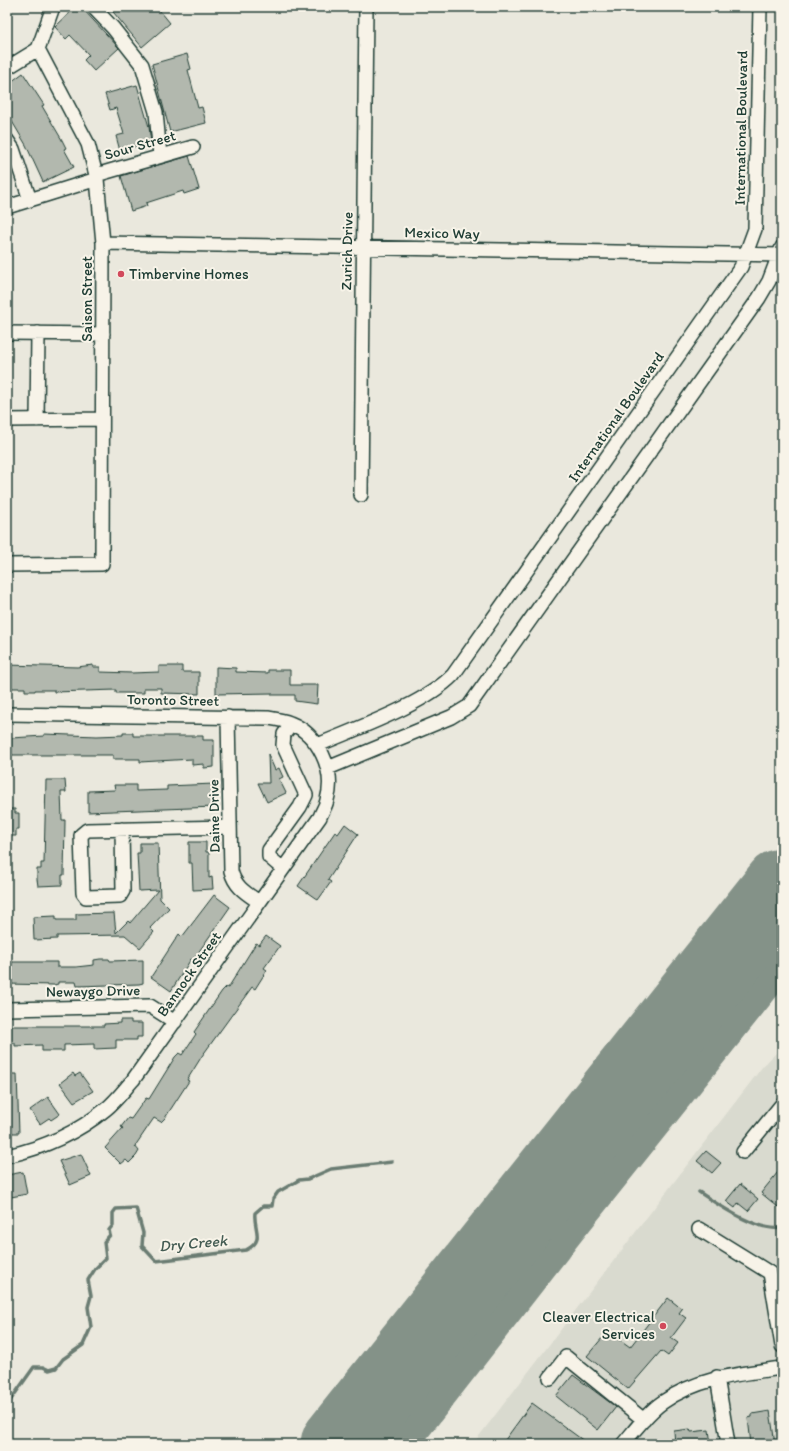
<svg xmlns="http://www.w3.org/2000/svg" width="789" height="1451" font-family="Itim,sans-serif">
	<rect width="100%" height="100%" fill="#eae8dd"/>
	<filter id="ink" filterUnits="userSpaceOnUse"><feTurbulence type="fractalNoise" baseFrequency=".025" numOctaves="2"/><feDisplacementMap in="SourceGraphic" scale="8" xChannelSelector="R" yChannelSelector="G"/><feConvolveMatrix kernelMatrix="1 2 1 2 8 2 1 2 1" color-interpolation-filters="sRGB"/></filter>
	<g filter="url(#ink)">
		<path fill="#d9dacf" d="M782,1047V1444H473L763,1066Z"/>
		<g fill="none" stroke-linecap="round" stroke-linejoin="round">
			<path stroke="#6a7c72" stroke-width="3.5" d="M699,1192C719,1205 757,1232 782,1228
				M7,1405L34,1367H43L49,1370L56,1368L63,1359L83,1345L91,1327L88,1307L91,1296L88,1280L95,1269L106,1258L104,1242L110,1235L109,1230L113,1225V1213L116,1209L136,1208L143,1233L142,1246L156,1261L246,1250C266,1240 253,1229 255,1213L263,1206H272L273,1199L278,1192L299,1180L308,1179L331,1169L392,1162"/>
			<path stroke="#849288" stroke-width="31" d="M403,1444L570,1230L782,965"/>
			<path stroke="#849288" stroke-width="77" d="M339,1444L782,887"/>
		</g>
		<path fill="#b2b8ae" stroke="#1f3d34" d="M76,7H81L119,48L94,71L84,60L89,55L70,35L66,39L55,27Z
			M109,7H157L170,23L142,47Z
			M187,54L191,69L188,70L198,108L202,107L206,123L170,132L152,64Z
			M23,73L44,105L42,106L62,140L66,148L64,149L74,167L43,182L26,145L7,113V85Z
			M137,85L149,127L151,142L120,151L116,136L124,134L116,108L110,110L105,94Z
			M189,156L199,189L184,194L183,191L146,203L147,206L131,211L121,176Z
			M7,665L77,667L93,665V667H100V672L132,673L159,672V666H182V672H199V694L161,693V688H144V693H116V690L54,692V690H35V691H25V688H7Z
			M216,667L236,668V672L268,673V670H290V685H318L317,704L295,701V695H272V693L216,694Z
			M123,733H133V736H203V740H214V767L204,768V764L192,765V759L140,762V759H113V755H11V738L44,736V734L97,736L123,735Z
			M268,754L275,770L279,768L283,777L279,779L286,793L267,802L258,783H269Z
			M46,780H65L66,792H61L62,820H65L64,875H62V885L38,886L37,879V869H41V863H44Z
			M214,784L215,807L88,812V791L115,790L114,785H136V791L167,790V786Z
			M7,809H15V813H19V829H16V836H7Z
			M345,824L358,834L328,880L331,882L318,900L298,886L335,832L338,834Z
			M189,842H206V852H209V878L212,877L213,889L193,890L192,863H189Z
			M140,843H158L160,899L169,908L150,928L154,932L140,948L125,935L57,936V939L34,940L33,917L56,916V920H76V914L114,913L116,933L128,921L130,923L158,890L139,891L137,853H140Z
			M214,895L230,907L193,960L191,959L171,991L151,977L179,934L182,937Z
			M266,936L280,946L264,968L267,970L255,989L252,987L202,1056L187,1080L189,1081L165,1118L161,1122L154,1118L135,1146L139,1151L136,1156L129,1163L126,1160L121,1164L105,1148L123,1128L121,1127L128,1118L131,1119L146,1098L149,1099L175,1057L179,1053L182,1055L196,1034L194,1032L222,991L226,987L228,988L256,943L259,945Z
			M100,959H109L110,961L143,960V983L139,984L77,986L76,982H58V984L54,985L7,984V962H57V967H76L94,965V960Z
			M120,1020H131V1023H142V1037H137V1040H116V1048L94,1049V1044L64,1045V1051H42V1045L15,1046V1043H7V1026H104V1024L120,1023Z
			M73,1073L75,1076L80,1073L93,1091L74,1102L60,1083Z
			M7,1074H17L19,1133H7Z
			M48,1097L60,1114L51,1120L49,1118L40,1124L30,1110Z
			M706,1151L721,1163L712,1173L697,1161Z
			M81,1154L91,1176L70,1185L59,1161Z
			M782,1167V1202L778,1207L761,1193Z
			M23,1172L27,1194L11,1197L8,1186H7V1175Z
			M740,1184L758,1199L748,1211L738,1203L735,1208L726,1201Z
			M668,1298L682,1309L679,1313L686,1318L671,1338L678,1343L668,1356L661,1351L628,1389L587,1356L608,1331L630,1347Z
			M573,1375L616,1407L598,1430L556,1396Z
			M532,1403L588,1444H502Z
			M770,1411L775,1444H751L748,1418L752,1417V1414Z
			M690,1429L691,1432L709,1430L711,1444H675L674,1431Z"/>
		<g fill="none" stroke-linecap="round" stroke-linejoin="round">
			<defs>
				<path id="minor" d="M93,7L113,28L142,65L156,112L160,156
					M38,49L53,7
					M7,68L38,49
					M7,140L13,149L30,200
					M96,175L193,147
					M7,207L97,179
					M103,243L779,255
					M7,333L103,334
					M7,420L102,419
					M37,420L38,333
					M361,495L366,7
					M7,565L102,564L103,243L97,179L88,144L38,49
					M7,714L268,718C275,719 283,720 290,723C318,734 336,770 327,800C326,806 322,811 320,817L133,1080C124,1090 116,1101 106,1109C77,1133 43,1148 7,1156
					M228,717L231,871C235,887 246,893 259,902
					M318,745C357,728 424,705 453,675L741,267L755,229L760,7
					M328,768L451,717L469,706L759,298L769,281L782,247
					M122,829L123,891L120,896L86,897L83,893L81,835L87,830L230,827
					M283,869L269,857V850L300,807L306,795L283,745L284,734L292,724
					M7,1009L150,1006L175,1022
					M743,1152L782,1104
					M699,1229L770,1273L782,1346
					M717,1377L728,1444
					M550,1378L566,1357L644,1420
					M623,1444C635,1430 648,1412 663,1402C699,1377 740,1374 782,1368"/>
			</defs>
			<use href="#minor" stroke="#1f3d34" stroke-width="16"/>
			<use href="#minor" stroke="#f7f3e8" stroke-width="13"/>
		</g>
	</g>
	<g fill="#d1495b" stroke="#f7f3e8" stroke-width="1.5">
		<circle cx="121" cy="274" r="4"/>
		<circle cx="663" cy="1326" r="4"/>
	</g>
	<g text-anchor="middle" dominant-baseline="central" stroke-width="4" stroke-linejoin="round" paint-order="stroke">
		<g font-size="15" fill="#1f3d34" stroke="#f7f3e8">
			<text transform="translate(741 128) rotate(-89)">International Boulevard</text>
			<text transform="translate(140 145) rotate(-16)">Sour Street</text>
			<text transform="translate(442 233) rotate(1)">Mexico Way</text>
			<text transform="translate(347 251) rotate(-89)">Zurich Drive</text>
			<text transform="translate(87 299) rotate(-90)">Saison Street</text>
			<text transform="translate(616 417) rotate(-55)">International Boulevard</text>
			<text transform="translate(173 700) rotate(1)">Toronto Street</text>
			<text transform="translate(214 816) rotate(-91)">Daine Drive</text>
			<text transform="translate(189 974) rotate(-55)">Bannock Street</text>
			<text transform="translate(93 991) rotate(-1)">Newaygo Drive</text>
		</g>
		<g font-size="15" fill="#1f3d34" stroke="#f7f3e8" text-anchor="start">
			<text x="129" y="274">Timbervine Homes</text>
			<text x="655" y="1317" text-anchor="end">Cleaver Electrical<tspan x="655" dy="17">Services</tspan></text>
		</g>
		<g font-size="16" font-style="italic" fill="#445c53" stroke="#f7f3e8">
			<text transform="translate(193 1243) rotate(-5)">Dry Creek</text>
		</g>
	</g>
	<rect width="789" height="1451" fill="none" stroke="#f7f3e8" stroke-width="24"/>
	<rect x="12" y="12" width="765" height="1427" fill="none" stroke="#1f3d34" stroke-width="1.5" filter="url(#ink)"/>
</svg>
